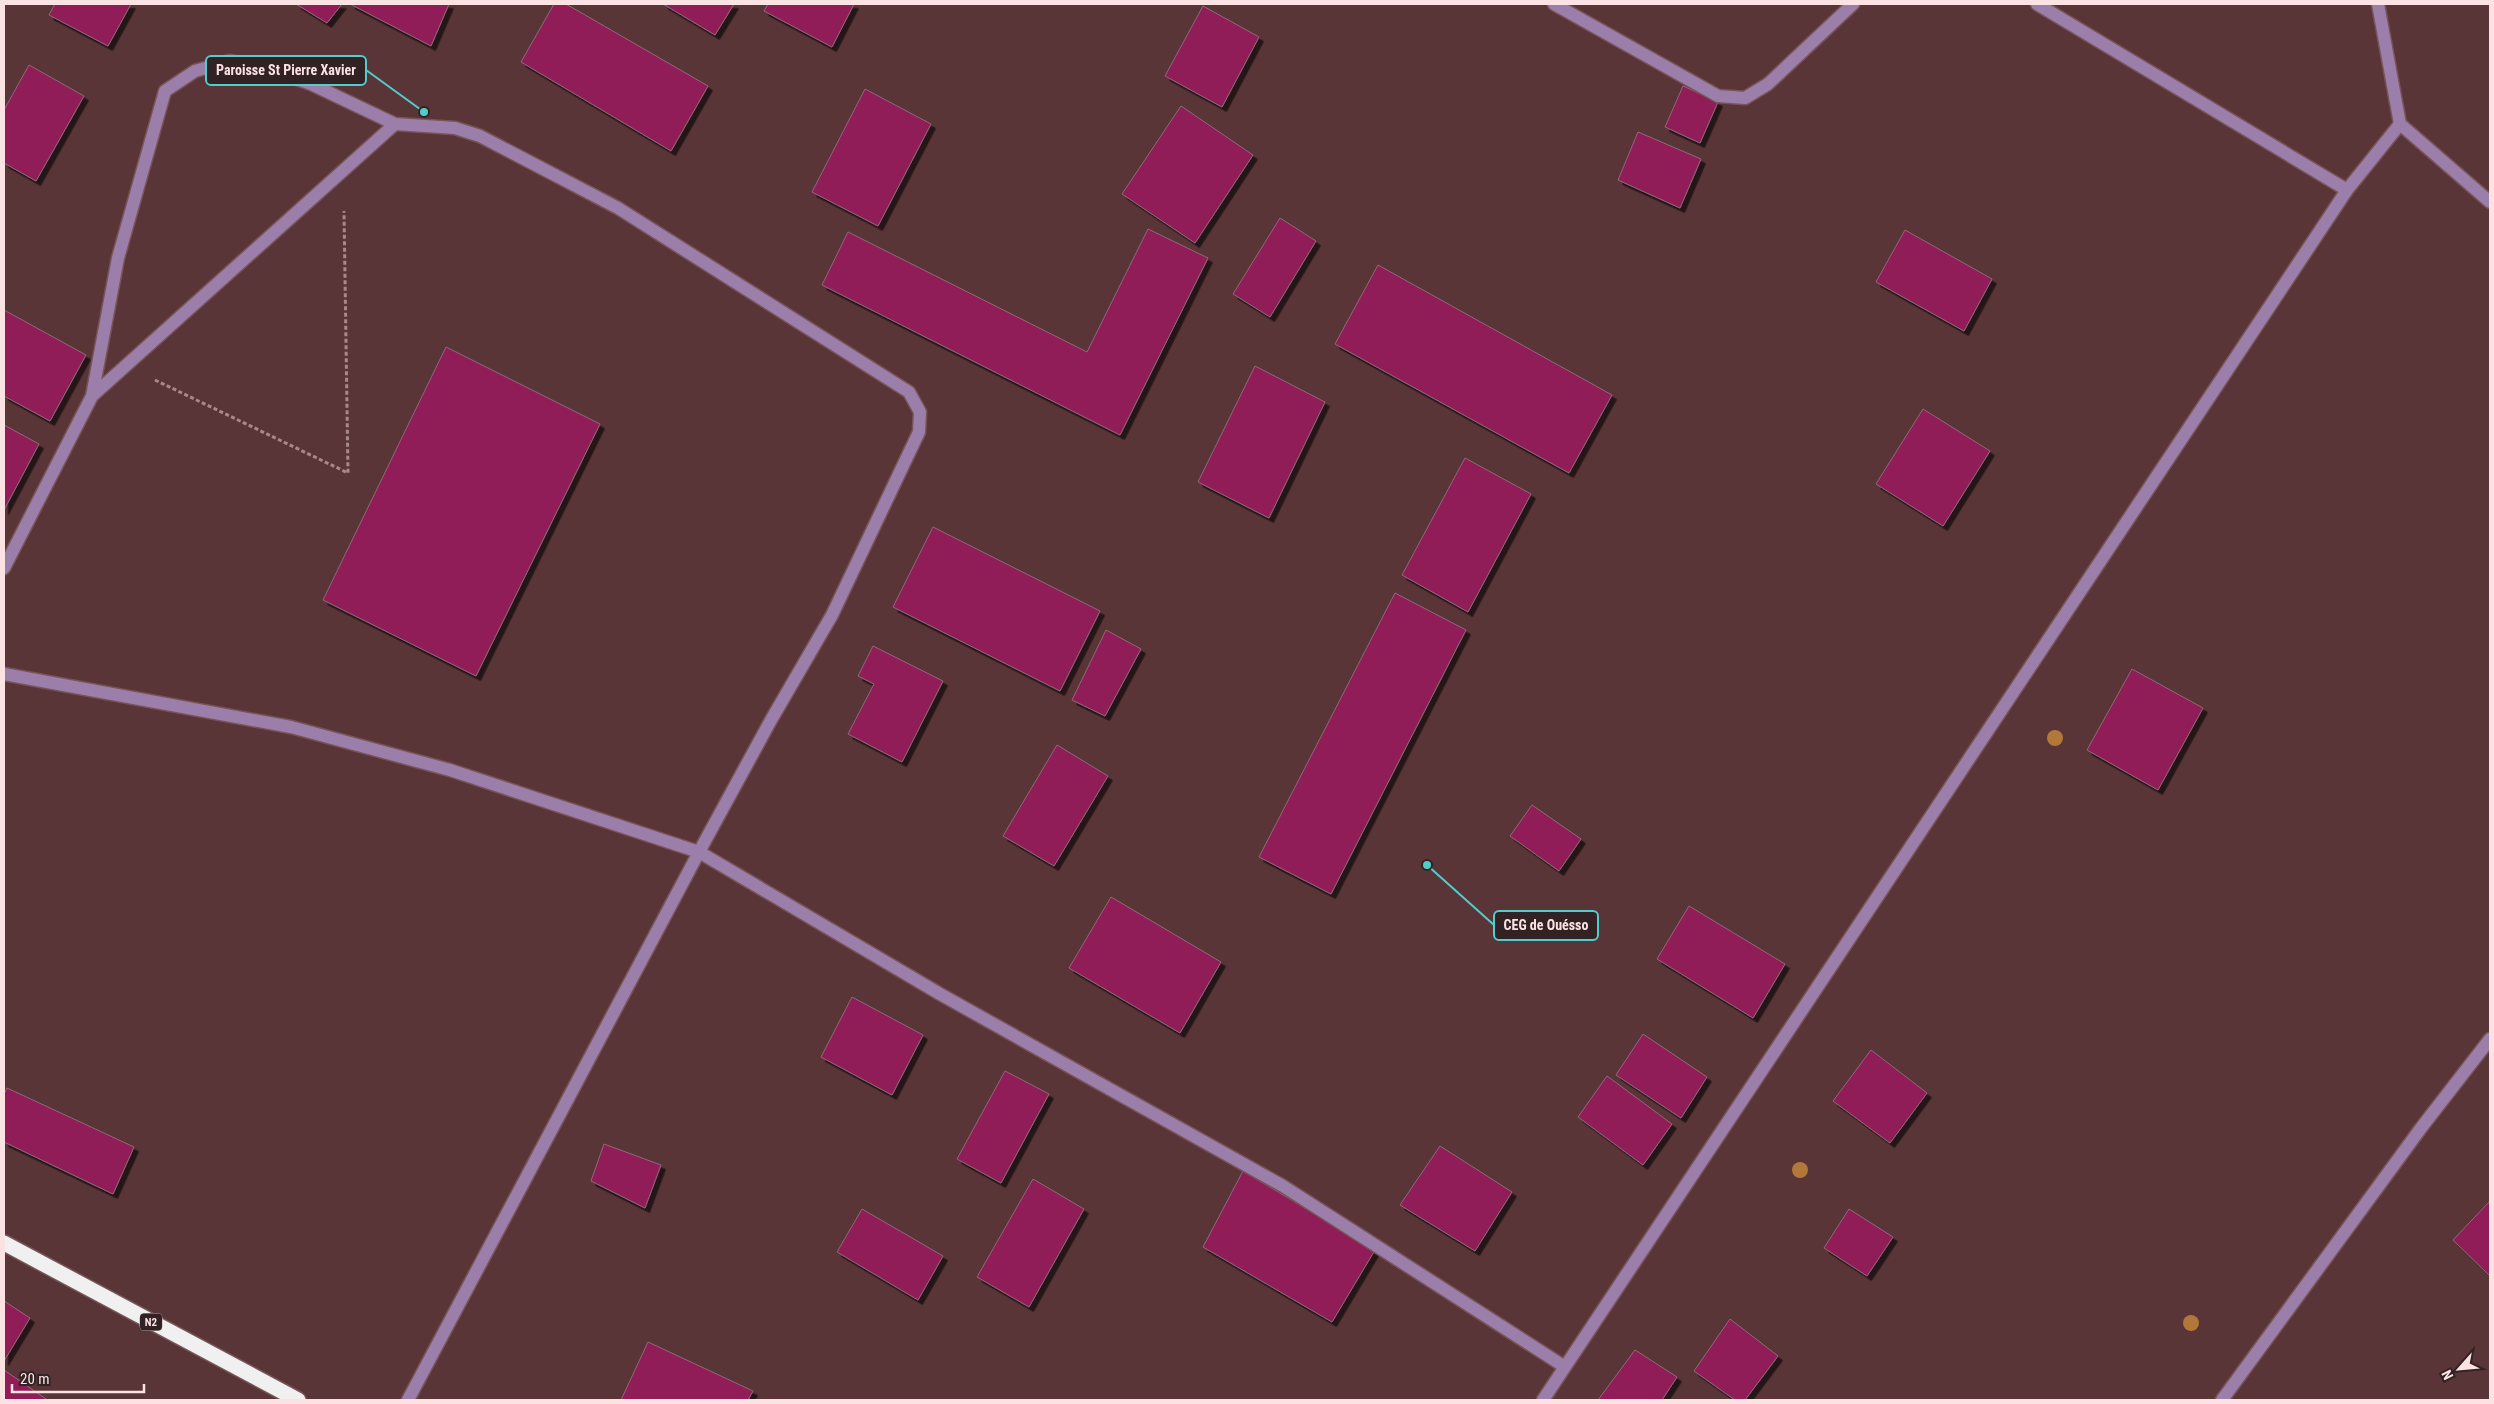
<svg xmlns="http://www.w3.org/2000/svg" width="2494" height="1404" font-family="'Roboto Condensed',sans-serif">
	<defs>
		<filter id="shadow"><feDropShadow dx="4.5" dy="4.5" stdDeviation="0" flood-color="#0009"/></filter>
	</defs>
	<rect width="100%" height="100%" fill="#5a3538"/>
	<path fill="#901c59" stroke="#8f6978" filter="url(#shadow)" d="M55,4H131L108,46L49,15Z
		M296,4H342L327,23Z
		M350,4H449L431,46Z
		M554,4H566L708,86L671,151L521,62Z
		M663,4H734L715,35Z
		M768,4H854L832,47L764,11Z
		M1203,6L1259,37L1222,107L1165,76Z
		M29,65L84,96L36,181L4,163V110Z
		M1683,86L1718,102L1700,143L1665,127Z
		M865,89L931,124L878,226L812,192Z
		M1181,106L1253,155L1195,243L1122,194Z
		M1638,132L1701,159L1680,208L1618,180Z
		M1280,218L1316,241L1270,317L1233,294Z
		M1148,229L1208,258L1120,435L822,285L848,232L1087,352Z
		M1905,230L1992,279L1964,331L1876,282Z
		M1378,265L1612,395L1569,473L1335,344Z
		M4,310L86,355L50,421L4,396Z
		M446,347L600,424L476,676L323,600Z
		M1255,366L1325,402L1269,518L1198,482Z
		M1923,409L1990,451L1943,526L1876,484Z
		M4,425L39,444L4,510Z
		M1465,458L1531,494L1468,612L1402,575Z
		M933,527L1100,611L1060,691L893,607Z
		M1395,593L1466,630L1331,894L1259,857Z
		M1106,630L1141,649L1105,716L1072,700Z
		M873,646L943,681L902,762L848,734L874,684L858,676Z
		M2132,669L2203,708L2158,790L2087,750Z
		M1057,745L1108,776L1054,866L1003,836Z
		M1532,805L1581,839L1559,871L1510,836Z
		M1111,897L1221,962L1180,1033L1069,968Z
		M1689,906L1785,964L1753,1018L1657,959Z
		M852,997L923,1035L892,1095L821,1057Z
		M1643,1034L1707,1077L1681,1118L1616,1075Z
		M1871,1050L1927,1093L1890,1143L1833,1101Z
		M1005,1071L1049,1094L1001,1183L957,1159Z
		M1607,1076L1672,1124L1643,1165L1578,1117Z
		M7,1088L134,1147L113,1194L4,1142V1094Z
		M604,1144L661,1165L645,1208L591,1181Z
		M1440,1146L1512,1192L1475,1251L1400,1205Z
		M1243,1171L1375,1250L1332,1322L1203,1247Z
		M1033,1179L1084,1209L1029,1307L977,1277Z
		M2490,1201V1276L2453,1240Z
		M862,1209L943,1256L918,1300L837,1252Z
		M1849,1209L1893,1237L1867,1276L1824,1248Z
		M4,1301L30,1318L4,1361Z
		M1730,1319L1778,1356L1745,1400H1735L1694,1371Z
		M648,1342L753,1391L748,1400H621Z
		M1635,1350L1677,1377L1662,1400H1598Z
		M4,1370L46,1399V1400H4Z"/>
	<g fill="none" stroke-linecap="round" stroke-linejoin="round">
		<defs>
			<path id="minor" d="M1554,4L1718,96L1745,98L1768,84L1853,4
				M2037,4L2347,190
				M2400,124L2490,202
				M92,396L395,124
				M4,568L92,396L118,258L165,91L195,71L230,61L266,68L311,84L395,124L455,128L480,136L618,208L909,392L920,412L919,432L832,615L771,720L699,852L408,1400
				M4,674L291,727L450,770L699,852L940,994L1283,1186L1565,1367
				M1543,1400L2347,190L2400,124L2378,4
				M2222,1400L2421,1128L2490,1039"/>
			<path id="highway" d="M4,1243L298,1400"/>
		</defs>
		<use href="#minor" stroke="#775457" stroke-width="15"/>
		<use href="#highway" stroke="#775457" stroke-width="18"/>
		<path stroke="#a8898b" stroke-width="3" stroke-dasharray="4 2.5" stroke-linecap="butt" d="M155,380L348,473L344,211"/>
		<use href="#minor" stroke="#9b7eaa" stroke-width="12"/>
		<use href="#highway" stroke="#f0f0f0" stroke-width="15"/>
	</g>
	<g fill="#b17839">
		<circle cx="2055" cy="738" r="8"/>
		<circle cx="1800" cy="1170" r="8"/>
		<circle cx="2191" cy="1323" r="8"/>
	</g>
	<g text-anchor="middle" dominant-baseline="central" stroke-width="5" stroke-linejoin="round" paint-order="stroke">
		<rect fill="#332223" stroke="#bfa9aa" stroke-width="1" x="140" y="1313.5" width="22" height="17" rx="4"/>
		<g font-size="11" font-weight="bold" fill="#fbe3e4">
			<text x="151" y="1322">N2</text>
		</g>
	</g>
	<path fill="none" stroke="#52cdcb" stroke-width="2" d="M424 112L366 70M1427 865L1494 925"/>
	<g fill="#52cdcb" stroke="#332223" stroke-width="2">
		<circle cx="424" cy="112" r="5"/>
		<circle cx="1427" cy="865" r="5"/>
	</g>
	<g fill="#332223" stroke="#52cdcb" stroke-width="2">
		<rect x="206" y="56" width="160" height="29" rx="5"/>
		<rect x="1494" y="911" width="104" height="29" rx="5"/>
	</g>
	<g font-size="14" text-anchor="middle" font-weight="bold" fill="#fbe3e4">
		<text x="286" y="75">Paroisse St Pierre Xavier</text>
		<text x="1546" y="930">CEG de Ouésso</text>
	</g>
	<rect width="2494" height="1404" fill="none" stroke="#fbe3e4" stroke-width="10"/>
	<g transform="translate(2459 1369) rotate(243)" stroke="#332223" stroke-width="4" paint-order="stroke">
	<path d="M0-4L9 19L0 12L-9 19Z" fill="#fbe3e4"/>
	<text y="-8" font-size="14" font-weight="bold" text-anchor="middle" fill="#fbe3e4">N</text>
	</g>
	<path d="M12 1384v8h132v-8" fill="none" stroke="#fbe3e4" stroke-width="2.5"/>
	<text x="20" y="1384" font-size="15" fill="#fbe3e4" stroke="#332223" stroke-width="4" paint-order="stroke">20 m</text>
</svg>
